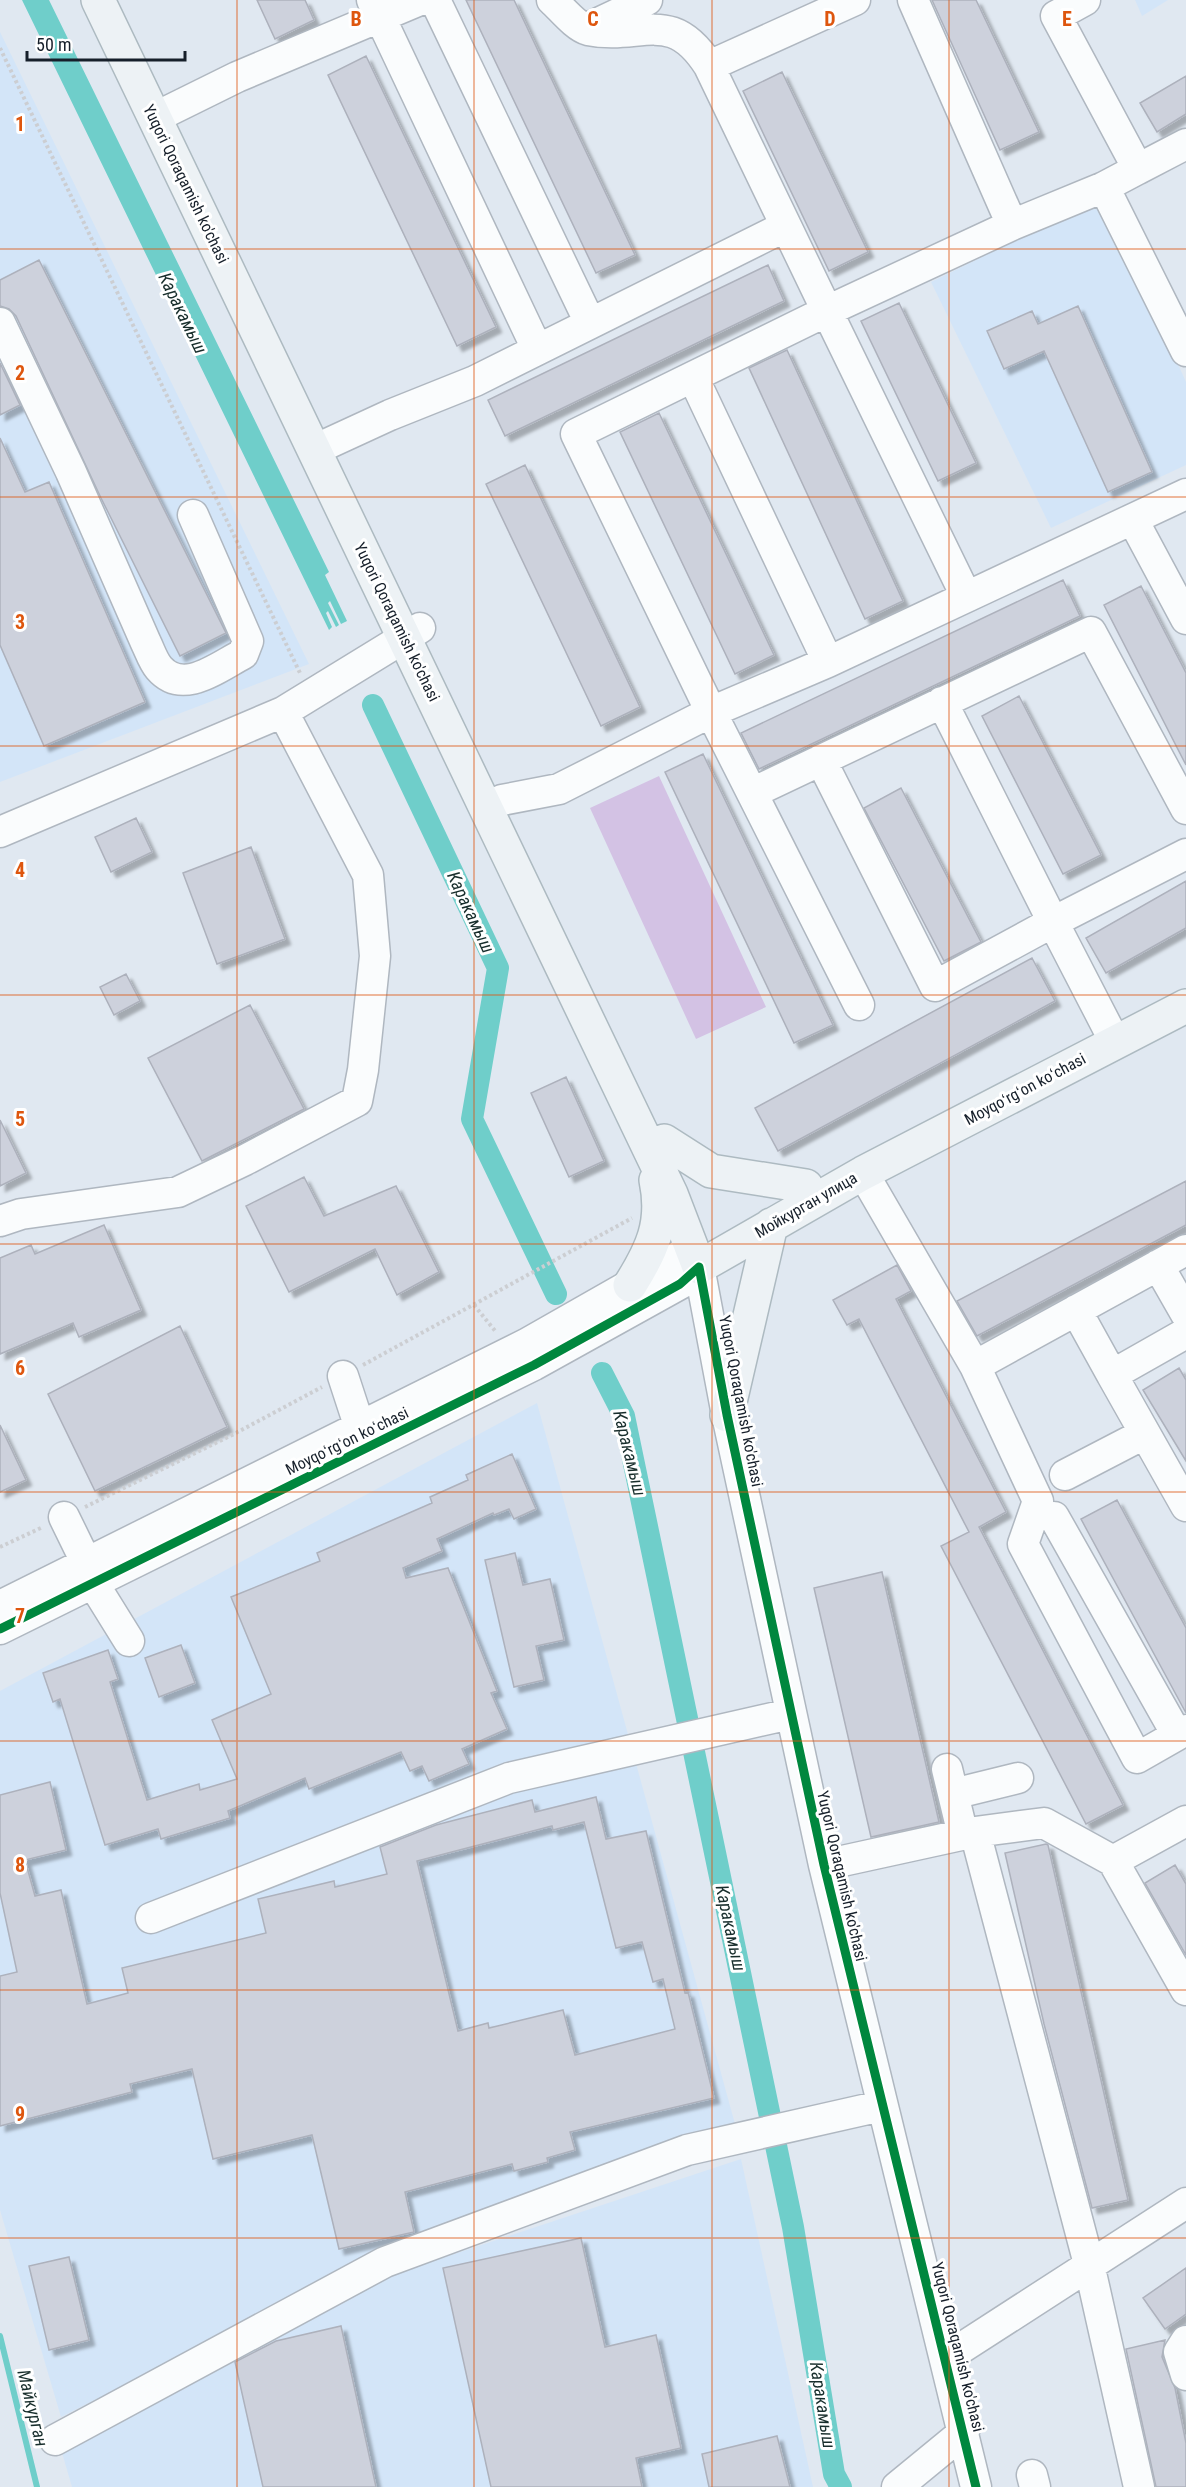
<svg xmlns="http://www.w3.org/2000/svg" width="1186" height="2487" font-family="'Roboto Condensed',sans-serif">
	<defs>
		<filter id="shadow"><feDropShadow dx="5.5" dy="5.5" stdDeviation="1.5" flood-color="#0004"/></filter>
	</defs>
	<rect width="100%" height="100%" fill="#e0e8f1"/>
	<path fill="#d3e5f8" d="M1135,0H1168L1142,16Z
		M0,32L309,664L0,782Z
		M1103,198L1186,382V465L1051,528L931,282Z
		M537,1403L738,2135L380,2256L61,2417L0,2210V1691Z
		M741,2159L813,2487H72L58,2439L394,2274Z"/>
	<path fill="#d3c2e4" d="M659,776L766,1007L696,1039L590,808Z"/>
	<path fill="#6fceca" d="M22,0H49L329,572L325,575L347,621L341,624L330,601L328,603L339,625L336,627L328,611L326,613L332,627L329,630L307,585Z"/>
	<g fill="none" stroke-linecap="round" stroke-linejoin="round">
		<path stroke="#6fceca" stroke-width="6" d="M0,2336L37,2487"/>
		<path stroke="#6fceca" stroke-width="22" d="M373,705L498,968L472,1119L556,1294
			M602,1373L624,1416L793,2227L834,2474L841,2487"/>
	</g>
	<path fill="#cdd1dc" stroke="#adb1bc" stroke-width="1.5" fill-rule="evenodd" filter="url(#shadow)" d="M257,0H305L314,20L275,39Z
		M466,0H514L635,255L596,273Z
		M932,0H976L1039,132L1000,150Z
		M366,56L496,327L457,346L328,75Z
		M782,72L868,252L829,271L743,91Z
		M1186,76V114L1157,132L1140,103Z
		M39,260L226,633L180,656L101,498L16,316L9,309L0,306V280Z
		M768,265L784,301L505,436L488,400Z
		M899,303L976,463L938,481L861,321Z
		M1078,306L1152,472L1108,492L1044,351L1004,369L987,331L1032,311L1038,324Z
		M787,350L903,601L865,619L749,368Z
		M0,363L20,405L0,415Z
		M659,413L774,655L735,674L620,432Z
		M0,438L25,492L49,482L145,702L44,746L0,645Z
		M525,465L640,707L601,726L486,484Z
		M1063,580L1080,616L759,769L741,733Z
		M1141,586L1186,673V765L1104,605Z
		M1019,696L1101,855L1063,874L982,716Z
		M703,754L833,1025L794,1043L665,772Z
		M901,788L981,942L944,961L864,808Z
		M136,818L152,852L111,872L95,837Z
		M251,847L285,939L217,964L183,873Z
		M1186,881V928L1106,973L1086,938Z
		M1032,958L1055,1001L778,1151L755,1108Z
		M126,974L140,1001L114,1015L100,987Z
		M250,1005L304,1109L202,1161L148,1058Z
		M566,1077L604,1161L569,1177L531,1093Z
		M0,1120L26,1173L0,1186Z
		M304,1177L324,1216L396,1186L439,1272L397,1295L375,1249L289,1292L246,1206Z
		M1186,1181V1225L977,1336L957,1301Z
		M104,1225L141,1310L79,1337L73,1323L0,1354V1258L31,1245L35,1254Z
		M897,1265L911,1291L896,1299L1006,1512L979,1527L1123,1805L1086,1824L941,1546L969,1532L859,1319L847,1325L833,1300Z
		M180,1326L227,1427L95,1491L48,1394Z
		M1179,1368L1186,1380V1461L1143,1390Z
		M0,1425L26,1480L0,1492Z
		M512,1454L536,1509L514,1519L509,1509L494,1515L493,1513L437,1539L442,1551L403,1568L406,1578L448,1568L497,1691L491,1693L507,1729L462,1749L469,1764L429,1781L422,1766L410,1771L401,1752L309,1789L305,1778L228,1811L230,1818L161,1839L158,1829L105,1845L60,1699L53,1702L43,1673L108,1650L118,1679L110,1682L147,1800L199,1784L200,1790L237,1779L212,1720L271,1694L231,1597L320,1561L317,1553L432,1503L430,1497L468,1480L466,1475Z
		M1117,1500L1186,1628V1713L1081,1519Z
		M515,1553L523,1585L550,1579L564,1640L536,1646L544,1680L514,1687L485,1560Z
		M882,1572L939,1822L871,1837L814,1588Z
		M181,1645L195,1683L159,1697L145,1658Z
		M50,1782L66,1850L25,1860L35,1896L61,1890L87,2004L128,1993L122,1968L266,1933L258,1899L334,1881L335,1887L387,1874L380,1847L436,1825L532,1800L535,1812L596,1797L606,1839L646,1831L685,1993L688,1992L714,2098L570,2132L575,2150L547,2158L548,2162L514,2171L512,2164L405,2192L414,2232L339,2249L312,2135L213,2159L192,2069L130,2084L132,2092L0,2126V1976L17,1972L0,1893V1795ZM584,1822L616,1948L642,1942L653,1982L663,1979L675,2029L575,2055L563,2010L489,2028L488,2023L458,2031L417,1861L552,1826L553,1830Z
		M1046,1844L1048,1845L1128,2200L1092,2208L1044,2024L1005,1853Z
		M1175,1865L1186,1884V1955L1145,1883Z
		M581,2238L605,2347L656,2335L681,2448L636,2458L642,2487H491L443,2268Z
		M69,2257L89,2340L49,2350L29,2266Z
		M1186,2268V2314L1165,2329L1143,2298Z
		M341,2326L376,2487H263L235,2362L276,2341Z
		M1165,2340L1162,2357L1175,2388L1186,2443V2487H1156L1126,2349Z
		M777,2436L790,2487H709L702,2454Z"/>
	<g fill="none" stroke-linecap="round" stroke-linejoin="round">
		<defs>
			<path id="minor" d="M372,0L537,349
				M435,0L590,323
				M552,0C561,8 576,27 588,30C641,41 671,6 709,66L827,311L576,434L711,712L859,1005
				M913,0L1012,225
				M590,27L647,0
				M709,66L855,0
				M154,118L237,77L420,0
				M1138,169L1186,144
				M1104,187L1186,351
				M0,323L71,472L146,643C150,651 153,661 159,668C183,696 218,667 243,654L248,641L193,515
				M693,377L828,662
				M314,450L390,415L475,381L786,226
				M1133,520L1186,619
				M966,596L827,311L1012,225L1104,187L1138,169L1056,16L1085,0
				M821,760L935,986L1053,922L942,702
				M752,793L1091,632L1186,809
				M486,808L502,800L559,789L711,712L828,662L1186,494
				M0,832L283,712L420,628
				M1115,1042L1053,922L1186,854
				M863,1173L975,1366L1038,1501L1023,1544L1137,1758L1186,1730
				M0,1221L21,1214L178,1192L245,1160L357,1101L363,1070L375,956L368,875L283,712
				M1158,1265L1186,1314
				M699,1267L727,1415L824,1865L976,2487
				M1076,1310L1112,1375
				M1186,1333L1112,1375L1186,1506
				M975,1366L1186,1250
				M343,1376L359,1425
				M1065,1475L1144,1434
				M64,1517L86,1562
				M1054,1517L1177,1735
				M93,1583L129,1641
				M0,1606L526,1344L672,1261L691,1247
				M0,1629L534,1365L680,1284L699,1267
				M947,1769L963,1835
				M953,1794L1018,1778
				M975,1832L1089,2264L1139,2487
				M1113,1861L1186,1990
				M824,1865L975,1832L1044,1823L1113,1861L1186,1821
				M151,1918L509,1778L790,1714
				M1186,2341L1179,2352L1186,2375
				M946,2358L1186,2203
				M55,2440L385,2262L687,2150L881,2106
				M1032,2475L1035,2487
				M897,2487L964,2432"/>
			<path id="major" d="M98,0L671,1194L699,1267
				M664,1141L711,1171L806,1186
				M699,1267L863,1173L1186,1006
				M630,1285C652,1250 665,1223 656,1180
				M727,1415L771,1225"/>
		</defs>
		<use href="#minor" stroke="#afb7c0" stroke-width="33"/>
		<use href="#major" stroke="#adbac1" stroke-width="36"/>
		<path stroke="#ccced2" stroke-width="4" stroke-dasharray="3 3" stroke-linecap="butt" d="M0,48L300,673
			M474,1305L496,1332
			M363,1365L632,1218
			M85,1507L234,1434L322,1387
			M0,1547L43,1527"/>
		<use href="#minor" stroke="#fafcfd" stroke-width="30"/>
		<use href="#major" stroke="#edf2f5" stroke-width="33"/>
		<defs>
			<path id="cycleway" d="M699,1267L727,1415L824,1865L976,2487
				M0,1629L534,1365L680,1284L699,1267"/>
		</defs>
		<use href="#cycleway" stroke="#fff" stroke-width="13"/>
		<use href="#cycleway" stroke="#00873e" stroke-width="9"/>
	</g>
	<path fill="none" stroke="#de560e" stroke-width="1.5" stroke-opacity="0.55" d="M237,0V2487M474,0V2487M712,0V2487M949,0V2487M0,249H1186M0,497H1186M0,746H1186M0,995H1186M0,1244H1186M0,1492H1186M0,1741H1186M0,1990H1186M0,2238H1186"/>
	<g text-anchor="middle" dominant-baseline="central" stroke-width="6" stroke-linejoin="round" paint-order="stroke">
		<g font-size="16" fill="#161f2a" stroke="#fff">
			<text transform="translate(186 184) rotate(64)">Yuqori Qoraqamish ko'chasi</text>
			<text transform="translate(397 622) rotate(64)">Yuqori Qoraqamish ko'chasi</text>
			<text transform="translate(1025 1089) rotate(-28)">Moyqoʻrgʻon koʻchasi</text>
			<text transform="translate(806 1205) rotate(-30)">Мойкурган улица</text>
			<text transform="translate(741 1401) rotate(79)">Yuqori Qoraqamish ko'chasi</text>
			<text transform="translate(347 1441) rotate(-26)">Moyqoʻrgʻon koʻchasi</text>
			<text transform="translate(842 1876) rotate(77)">Yuqori Qoraqamish ko'chasi</text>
			<text transform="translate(958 2347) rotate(76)">Yuqori Qoraqamish ko'chasi</text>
		</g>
		<g font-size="18" font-style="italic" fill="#182e2c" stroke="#fff">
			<text transform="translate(183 313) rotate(64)">Каракамыш</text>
			<text transform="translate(471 912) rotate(65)">Каракамыш</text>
			<text transform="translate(630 1453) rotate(76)">Каракамыш</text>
			<text transform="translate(731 1928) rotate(78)">Каракамыш</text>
			<text transform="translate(823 2405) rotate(81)">Каракамыш</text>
			<text transform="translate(33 2408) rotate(76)">Майкурган</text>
		</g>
	</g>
	<g font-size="20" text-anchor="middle" font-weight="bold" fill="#de560e" stroke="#fff" stroke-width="6" stroke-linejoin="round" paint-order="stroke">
		<text x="356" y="26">B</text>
		<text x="593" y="26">C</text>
		<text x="830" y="26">D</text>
		<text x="1067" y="26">E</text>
		<text x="20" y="131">1</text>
		<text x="20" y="380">2</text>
		<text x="20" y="629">3</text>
		<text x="20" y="877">4</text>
		<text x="20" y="1126">5</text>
		<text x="20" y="1375">6</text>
		<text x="20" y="1623">7</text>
		<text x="20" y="1872">8</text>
		<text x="20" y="2121">9</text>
	</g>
	<path d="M27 51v9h158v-9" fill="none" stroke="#161f2a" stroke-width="3"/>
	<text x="36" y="51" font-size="18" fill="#161f2a" stroke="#ffffff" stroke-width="4.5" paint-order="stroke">50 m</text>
</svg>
